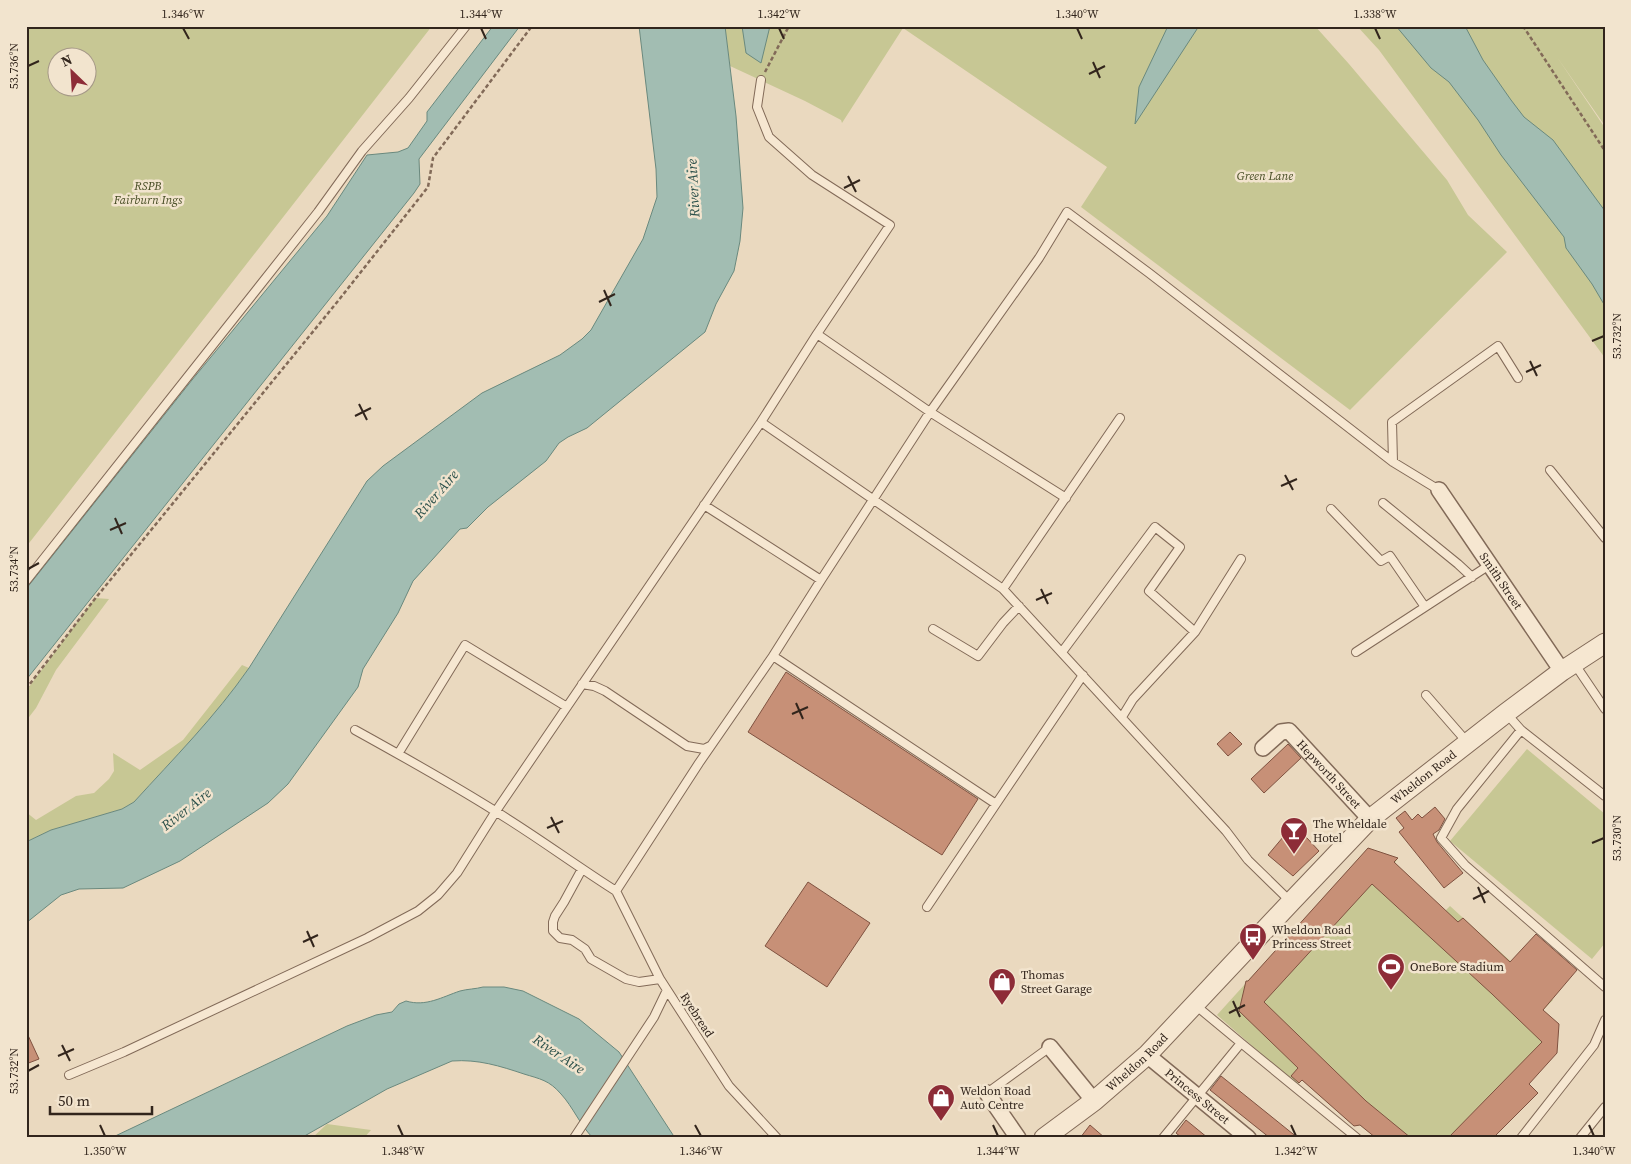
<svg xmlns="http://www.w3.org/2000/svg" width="1631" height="1164" font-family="'Source Serif 4',serif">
	<rect width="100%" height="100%" fill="#ead9bf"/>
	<path fill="#c7c794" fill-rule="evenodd" d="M26,26H432L26,547ZM58,58H88V88H58Z
		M725,26H1315L1349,64L1447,180L1468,215L1507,252L1350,410L1081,207L1107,167L903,28L842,123L841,120L805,101L730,66Z
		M1357,26H1605V126L1557,57L1605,128V358L1379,50Z
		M95,598L109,599L56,670L36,708L26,721V691Z
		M242,665L249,668C215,717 174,758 134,802L122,809L51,830L26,842V812L36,820L76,796L94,793L109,779L114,771L113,753L140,770L183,740Z
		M1527,749L1605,814V943L1592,959L1450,841Z
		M1368,848L1398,858L1395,863L1445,911L1450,906L1553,1000L1543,1010L1559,1024L1529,1084L1538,1093L1493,1138H1376L1360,1125L1354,1126L1302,1080L1297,1085L1217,1015Z
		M327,1124L371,1130L364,1138H312Z"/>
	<path fill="#a2bdb2" stroke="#6a897e" d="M493,26H520L419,159L420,184L414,193L26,680V589L192,380L327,216L367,155L398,152L408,148L427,121V112Z
		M639,26H725L736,116L743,208L740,241L734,271L716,304L705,332L587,428L568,437L559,443L546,461L488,507L467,528L460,529L413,581L398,613L363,669L358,687L288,784L268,803L180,861L123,888L79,889L61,895L26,923V842L51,830L122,809L134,802C174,758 215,717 249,668L367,481L383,466L482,393L560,355L582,339L591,330L643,239L657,197L656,169Z
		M742,26H770L761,63L746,53Z
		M1168,26H1199L1135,124L1139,87Z
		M1396,26H1465L1483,60L1511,100L1524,117L1553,140L1605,211V306L1592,284L1566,248L1564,237L1501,155L1478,120L1449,82L1431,68Z
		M483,987H504L523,991L579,1019L619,1052L675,1138H593C580,1125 573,1107 561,1094C549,1080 540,1079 524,1074C500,1066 478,1059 452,1061L387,1089L301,1138H111L347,1026L376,1015L392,1012L399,1004L406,1001C426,1007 442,997 460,991C467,989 476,989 483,987Z"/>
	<path fill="#c79077" stroke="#7f5240" d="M786,672L978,799L942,855L748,732Z
		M1230,732L1242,744L1228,756L1217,744Z
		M1288,744L1301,758L1264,793L1251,779Z
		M1435,807L1445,819L1439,830L1433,834L1437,842L1463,873L1444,888L1399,832L1404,828L1396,818L1405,811L1412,820L1418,814L1422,818Z
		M1294,824L1319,851L1293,876L1268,855Z
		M1368,848L1398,858L1394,862L1458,922L1463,918L1510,962L1536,934L1577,970L1543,1010L1559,1024L1557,1053L1529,1084L1538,1093L1493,1138H1448L1542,1042L1492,994L1372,884L1264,1002L1366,1101L1411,1138H1376L1360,1125L1354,1126L1302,1080L1299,1083L1291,1076L1298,1068L1239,1011L1246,981H1248Z
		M808,882L870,923L827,987L765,946Z
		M26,1031L39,1059L26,1064Z
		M1221,1076L1298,1138H1270L1210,1090Z
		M1186,1120L1208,1138H1182L1176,1133Z
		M1090,1125L1105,1138H1080Z"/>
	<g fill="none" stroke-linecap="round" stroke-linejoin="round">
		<defs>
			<path id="service" d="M761,80L757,107L769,137L812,175L890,225L817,334L761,422
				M817,334L930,412L1039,258L1067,212L1149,273L1393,462L1439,490
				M1393,462L1392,422L1498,346L1518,378
				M1550,470L1605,538
				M1383,503L1458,564L1472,577
				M704,505L821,580L773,656L996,804L1083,675
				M1331,509L1381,561L1390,556L1425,607
				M821,580L930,412L1066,498
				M26,581L318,212L362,151L409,98L466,26
				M1003,589L1120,418
				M933,629L978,656L1003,623L1019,606
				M1062,652L1155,527L1180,547L1149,591L1195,632
				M1356,652L1491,564
				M1574,663L1605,709
				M582,684L594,686L605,691L687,746L704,749L710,746
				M1426,695L1467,742
				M1506,713L1521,730L1605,796
				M1122,717L1133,699L1195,632L1241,559
				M355,730C402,756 449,782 495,811C536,836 575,865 616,891
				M1521,730L1457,809L1441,838L1465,865L1605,987
				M398,754L465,645L567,707
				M582,869L564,902L555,916L553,922V931L560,938L572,940L585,949L591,959L626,979L639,982L660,979
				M616,891L660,979L729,1086L777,1138
				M616,891L699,763L773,656
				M927,907L996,804
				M1194,1004L1241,1043
				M69,1075L124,1052L367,938L418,911L438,895L457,873L496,811L761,422L1003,589L1226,831L1248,860L1291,902
				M987,1093L1050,1047
				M574,1138L654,1017L667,990
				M1163,1138L1241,1043L1357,1138
				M1521,1138L1594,1045L1605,1020
				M1580,1138L1605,1107"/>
			<g id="minor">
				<path id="s1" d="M1439,490L1562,671"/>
				<path id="s2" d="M1263,748L1281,732L1289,731L1370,819"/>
				<path d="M1050,1047L1094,1101"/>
				<path id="s3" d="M1147,1055L1248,1138"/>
				<path d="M987,1093L1018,1138"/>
			</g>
			<g id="tertiary">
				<path id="s4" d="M1044,1138L1094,1101L1147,1055L1291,902L1370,819L1506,713L1562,671L1605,643"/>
			</g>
		</defs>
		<use href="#service" stroke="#826a58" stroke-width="10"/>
		<use href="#minor" stroke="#826a58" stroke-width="18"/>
		<use href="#tertiary" stroke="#826a58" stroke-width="21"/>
		<path stroke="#826a58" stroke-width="2.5" stroke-dasharray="4 2.5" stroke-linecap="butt" d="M1523,26L1605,151
			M765,72L789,26
			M26,689L94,600L338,301L428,187L433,158L532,26"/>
		<use href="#service" stroke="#f6e7d1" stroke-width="8"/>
		<use href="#minor" stroke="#f6e7d1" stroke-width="15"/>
		<use href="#tertiary" stroke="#f6e7d1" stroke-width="19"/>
	</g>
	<path fill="none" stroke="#32251c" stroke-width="2" d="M183,28L189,39M481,28L486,39M779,28L784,39M1077,28L1082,39M1375,28L1380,39M1093,62L1100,78M28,66L39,61M1089,74L1105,66M848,176L856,192M844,188L860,180M604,290L611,306M599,302L615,294M1592,341L1604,336M1530,361L1537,376M1526,372L1541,365M359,404L367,420M355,416L371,408M1285,475L1293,490M1281,486L1297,479M115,518L122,534M110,530L126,523M28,569L39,563M1041,589L1048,604M1036,600L1052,593M796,703L803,719M792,714L808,707M551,817L559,833M547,828L563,821M1592,843L1604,838M1478,887L1485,903M1473,899L1489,891M307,931L314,947M303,942L318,935M1233,1001L1240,1017M1229,1013L1245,1005M62,1045L70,1061M58,1056L74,1049M28,1071L39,1065M100,1125L105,1136M398,1125L403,1136M695,1125L701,1136M993,1125L998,1136M1291,1125L1296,1136M1589,1125L1594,1136"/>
	<defs>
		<symbol id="bar-pin" viewBox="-11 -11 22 30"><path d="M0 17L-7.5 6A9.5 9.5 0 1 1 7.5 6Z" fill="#8d2c37" stroke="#f2e4ce"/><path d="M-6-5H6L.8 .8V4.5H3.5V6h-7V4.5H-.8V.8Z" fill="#fff"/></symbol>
		<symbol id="bus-pin" viewBox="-11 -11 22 30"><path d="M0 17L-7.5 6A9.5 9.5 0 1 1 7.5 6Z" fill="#8d2c37" stroke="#f2e4ce"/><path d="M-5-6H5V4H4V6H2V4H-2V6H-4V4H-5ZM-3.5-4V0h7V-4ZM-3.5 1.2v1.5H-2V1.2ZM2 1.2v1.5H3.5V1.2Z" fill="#fff"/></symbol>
		<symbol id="stadium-pin" viewBox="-11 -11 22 30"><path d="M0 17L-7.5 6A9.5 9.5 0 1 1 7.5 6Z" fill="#8d2c37" stroke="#f2e4ce"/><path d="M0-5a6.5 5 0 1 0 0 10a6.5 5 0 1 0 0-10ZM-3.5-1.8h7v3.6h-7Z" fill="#fff"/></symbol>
		<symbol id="shop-pin" viewBox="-11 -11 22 30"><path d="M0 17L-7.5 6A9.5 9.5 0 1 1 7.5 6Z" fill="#8d2c37" stroke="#f2e4ce"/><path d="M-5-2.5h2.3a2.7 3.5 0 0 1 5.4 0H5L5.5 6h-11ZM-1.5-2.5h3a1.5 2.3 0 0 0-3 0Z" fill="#fff"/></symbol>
	</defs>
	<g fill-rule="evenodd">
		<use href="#bar-pin" x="1278" y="815" width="32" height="43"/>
		<use href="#bus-pin" x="1237" y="921" width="32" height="43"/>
		<use href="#stadium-pin" x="1375" y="951" width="32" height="43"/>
		<use href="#shop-pin" x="986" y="966" width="32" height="43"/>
		<use href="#shop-pin" x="925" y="1082" width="32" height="43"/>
	</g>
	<g text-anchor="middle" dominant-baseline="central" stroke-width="5" stroke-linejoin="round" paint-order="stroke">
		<g font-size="12" font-style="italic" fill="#474d24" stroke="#f2e4ce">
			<text x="1265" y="176">Green Lane</text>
			<text x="148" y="186">RSPB<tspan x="148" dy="14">Fairburn Ings</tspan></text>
		</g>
		<g font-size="12" fill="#32251c" stroke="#f2e4ce">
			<text stroke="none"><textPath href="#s1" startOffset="110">Smith Street</textPath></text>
			<text stroke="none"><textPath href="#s2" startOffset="91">Hepworth Street</textPath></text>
			<text stroke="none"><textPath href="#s4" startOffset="525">Wheldon Road</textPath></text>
			<text transform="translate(697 1015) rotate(57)">Ryebread</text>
			<text stroke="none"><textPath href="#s4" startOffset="120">Wheldon Road</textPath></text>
			<text stroke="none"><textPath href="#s3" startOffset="65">Princess Street</textPath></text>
		</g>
		<g font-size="12" fill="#32251c" stroke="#f2e4ce" text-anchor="start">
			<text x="1313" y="824">The Wheldale<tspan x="1313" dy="14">Hotel</tspan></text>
			<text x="1272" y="930">Wheldon Road<tspan x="1272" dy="14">Princess Street</tspan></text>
			<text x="1410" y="967">OneBore Stadium</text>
			<text x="1021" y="975">Thomas<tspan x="1021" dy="14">Street Garage</tspan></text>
			<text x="960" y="1091">Weldon Road<tspan x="960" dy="14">Auto Centre</tspan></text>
		</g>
		<g font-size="14" font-style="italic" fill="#2c514b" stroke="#f2e4ce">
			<text transform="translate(693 188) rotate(-93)">River Aire</text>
			<text transform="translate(436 494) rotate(-49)">River Aire</text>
			<text transform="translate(186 809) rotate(-38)">River Aire</text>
			<text transform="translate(559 1054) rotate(34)">River Aire</text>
		</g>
	</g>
	<rect width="1631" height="1164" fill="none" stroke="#f2e4ce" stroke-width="55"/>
	<g transform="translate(72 72) rotate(335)"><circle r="24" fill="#f2e4ce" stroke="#a59887"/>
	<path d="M0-4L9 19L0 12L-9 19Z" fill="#8d2c37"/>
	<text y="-8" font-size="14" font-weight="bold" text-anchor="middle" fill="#32251c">N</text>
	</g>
	<path d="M50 1106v8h102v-8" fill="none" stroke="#32251c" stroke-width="2.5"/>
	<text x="58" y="1106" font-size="15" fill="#32251c" stroke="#f2e4ce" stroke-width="4" paint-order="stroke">50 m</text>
	<rect x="28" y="28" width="1576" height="1108" fill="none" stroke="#32251c" stroke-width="2"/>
	<g font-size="12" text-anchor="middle" fill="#32251c">
		<text x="183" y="18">1.346°W</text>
		<text x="481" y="18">1.344°W</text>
		<text x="779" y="18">1.342°W</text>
		<text x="1077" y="18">1.340°W</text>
		<text x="1375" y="18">1.338°W</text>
		<text transform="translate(14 66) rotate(-90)" y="4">53.736°N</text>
		<text transform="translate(1617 336) rotate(-90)" y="4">53.732°N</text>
		<text transform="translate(14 569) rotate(-90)" y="4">53.734°N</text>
		<text transform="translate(1617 838) rotate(-90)" y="4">53.730°N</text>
		<text transform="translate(14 1071) rotate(-90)" y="4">53.732°N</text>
		<text x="105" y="1155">1.350°W</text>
		<text x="403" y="1155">1.348°W</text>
		<text x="701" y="1155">1.346°W</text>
		<text x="998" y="1155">1.344°W</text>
		<text x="1296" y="1155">1.342°W</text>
		<text x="1594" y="1155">1.340°W</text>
	</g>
</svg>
